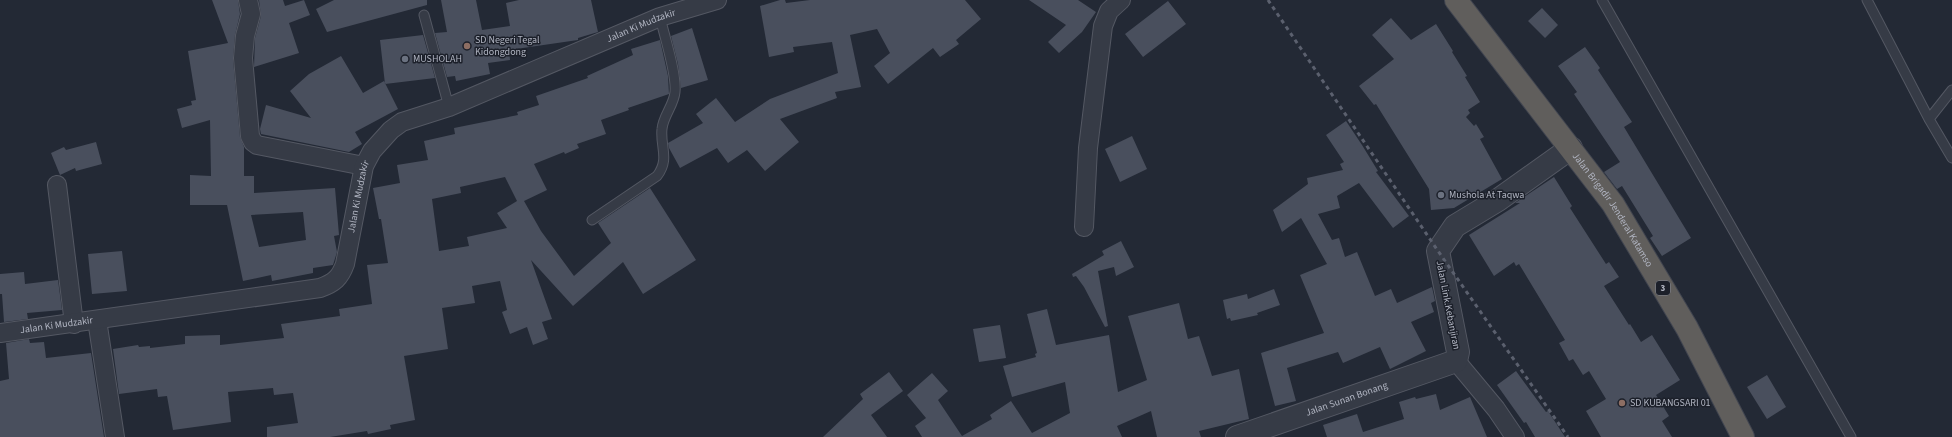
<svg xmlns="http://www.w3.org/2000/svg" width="1952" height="437" font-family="'Source Sans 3',sans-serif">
	<rect width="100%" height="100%" fill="#232935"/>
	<path fill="#494f5d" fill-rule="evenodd" d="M212,0H238L240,14L235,35L233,59L240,137L244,147V176H254V193L335,188L339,235L334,236L337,252L333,265L313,268V273L272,281L271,275L243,281L227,205H190V175L211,176L210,120L182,128L177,109L192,105L191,101L196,100L188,51L228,43ZM303,212L306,240L259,247L251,215Z
		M259,0H283L285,6L304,0L310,15L289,23L299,53L254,67L255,38L261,16Z
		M334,0H427V5L327,32L316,9Z
		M441,0H476L482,30L510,26L506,3L519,0H591L598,32L578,38V40L509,50L510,60L488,63L490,74L456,81L455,76L447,77L435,33L447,32Z
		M780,0H785L786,3L810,0H965L981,19L956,40L959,44L940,57L933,48L888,84L874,66L890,53L877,29L850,35L861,87L835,92L837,98L780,119L799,142L765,171L747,150L728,163L717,148L680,168L669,148L668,143L703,123L696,114L716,98L735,122L770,99L838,73L832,42L793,47L794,52L769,57L760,6Z
		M1029,0H1078L1096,12L1082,32L1059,53L1048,42L1066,25Z
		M1168,1L1186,24L1143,57L1125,34Z
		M1542,8L1558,25L1545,38L1528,21Z
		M1391,18L1411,40L1436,24L1453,51L1452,52L1467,76L1465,77L1480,102L1468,110L1470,113L1466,117L1474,126L1476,124L1484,137L1480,139L1502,179L1454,208L1431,210L1429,189L1376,104L1374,105L1359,86L1394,59L1372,35Z
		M692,28L708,80L681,88L678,64L671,36Z
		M423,35L435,78L385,84L380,40Z
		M660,40L668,76L669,94L628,108L629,110L601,120L606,134L577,144L579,148L565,154L564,152L534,164L547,190L524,201L541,231L574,276L611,243L598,223L650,188L696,260L643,294L623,262L573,306L531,260L552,319L542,322L548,339L533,345L527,327L510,334L502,312L507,310L500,281L472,286L475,303L442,308L448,349L404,356L415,420L390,425L391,429L368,434L367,431L330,437H267V427L298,423L293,393L274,395L273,388L228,392L231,422L173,430L167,396L158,397L157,389L119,394L113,349L138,345L139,347L150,346V348L185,344V336L220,335V345L284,338L281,324L340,316L339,309L372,304L367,265L388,263L381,219H379L373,188L400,183L397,165L428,160L424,141L455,134L454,128L518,115L517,112L539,105L536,96L588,78L587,76L633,55L631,49ZM505,177L517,201L497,213L507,228L467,237L469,246L439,251L432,199L461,193L460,187Z
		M1585,47L1600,68L1598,70L1632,122L1624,127L1691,238L1662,256L1650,238L1653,236L1622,186L1617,189L1604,172L1620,162L1574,94L1577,92L1558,66Z
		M341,56L363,93L384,81L398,109L355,132L362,144L349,152L261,134L260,129L266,105L311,118L290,91L309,74Z
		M1346,121L1362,145L1378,171L1376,172L1409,216L1393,228L1359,183L1337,196L1340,208L1318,214L1332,240L1339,238L1345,257L1357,252L1375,296L1391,289L1397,303L1432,287L1435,301L1431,303L1434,312L1411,322L1426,351L1390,369L1380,347L1343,363L1338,352L1287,368L1296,401L1275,406L1261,353L1324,333L1300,275L1327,264L1301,218L1282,232L1273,210L1308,184L1307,178L1343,170L1340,164L1344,162L1326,135Z
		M1132,136L1147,169L1120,182L1105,149Z
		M96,142L102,164L76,171L75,168L60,175L51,153L64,147L66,150Z
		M1554,177L1572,206L1570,208L1606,264L1609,262L1619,277L1604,286L1629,325L1630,324L1641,342L1652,335L1680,380L1656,395L1669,416L1662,421L1672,437H1601L1586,411L1606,399L1589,371L1583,375L1573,359L1569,361L1559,343L1565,340L1519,264L1516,266L1514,262L1494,276L1469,235L1520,203H1515Z
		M1121,241L1134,267L1116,276L1114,267L1098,271L1108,326L1105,327L1084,287L1076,276L1073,277L1072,274L1104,255L1102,251Z
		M122,251L127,291L92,294L88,254Z
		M24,272L25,284L58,280L62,310L27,313L28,319L4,322L2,294H0V274Z
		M1274,289L1280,305L1257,313L1258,315L1231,321L1230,318L1227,319L1223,300L1247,294L1248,299Z
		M1179,303L1188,339L1199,336L1212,376L1239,369L1249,419L1199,431L1201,437H1157L1151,411L1117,426L1122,437H922L915,426L926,418L907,395L932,373L948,391L938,400L962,436L992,419L990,415L1011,401L1032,433L1070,413L1065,382L1012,397L1003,366L1036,357L1035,354L1037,353L1027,314L1047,309L1056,345L1109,335L1118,392L1147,380L1128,316Z
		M1000,325L1006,358L979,362L973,329Z
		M29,339L30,343L44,342L46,358L91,353L104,437H0V381L9,379L6,343Z
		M1516,371L1546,412L1548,411L1565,437H1535L1526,422L1524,423L1497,385Z
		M889,372L903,391L871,415L887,437H823L863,399L860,394Z
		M1767,375L1786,407L1767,419L1747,387Z
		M1436,394L1440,410L1470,397L1487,437H1327L1323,425L1357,414L1363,432L1404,419L1399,402L1415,397L1416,399Z"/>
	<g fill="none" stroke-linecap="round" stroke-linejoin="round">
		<defs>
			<path id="service" d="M1602,0L1851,437
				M1867,0L1929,119L1952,158
				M424,15L449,107
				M1929,119L1952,90
				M592,220L657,176C670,159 660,147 662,129C663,116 674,105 675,92C677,74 664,35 660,17"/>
			<g id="minor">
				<path d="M248,0L251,14L245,36L243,58L250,136L253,142L257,145L364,166"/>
				<path d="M57,185L74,324"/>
				<path d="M1084,227L1088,148L1103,26L1109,11L1121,0"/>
				<path d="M97,320L115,437"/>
				<path id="s1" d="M0,333L320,288C334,283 340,278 345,264L364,166L372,151L391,130L402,122L449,107L660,17L717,0"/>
				<path d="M1456,361L1496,409L1515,437"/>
			</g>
			<g id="tertiary">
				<path id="s2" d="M1237,437L1456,361L1458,352L1438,251L1455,226L1498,200L1571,148"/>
			</g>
			<g id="trunk">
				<path id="s3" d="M1456,0L1613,204L1687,328L1743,437"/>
			</g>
		</defs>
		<use href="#service" stroke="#545863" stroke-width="11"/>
		<use href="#minor" stroke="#545863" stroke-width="20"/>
		<use href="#tertiary" stroke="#545863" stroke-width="24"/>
		<use href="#trunk" stroke="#414550" stroke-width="24"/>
		<use href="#service" stroke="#363b46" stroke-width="9"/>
		<use href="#minor" stroke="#363b46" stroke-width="18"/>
		<use href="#tertiary" stroke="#363b46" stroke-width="22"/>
		<use href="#trunk" stroke="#605e5c" stroke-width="22"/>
		<path stroke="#5b606e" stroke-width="3" stroke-dasharray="4 4" stroke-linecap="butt" d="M1268,0L1438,251L1568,437"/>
	</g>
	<g fill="#8d6e63" stroke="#1c202a" stroke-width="1.5">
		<circle cx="467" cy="46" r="4"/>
		<circle cx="1622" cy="403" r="4"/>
	</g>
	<g fill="#6b7280" stroke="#1c202a" stroke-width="1.5">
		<circle cx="405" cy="59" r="4"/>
		<circle cx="1441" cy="195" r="4"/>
	</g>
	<g text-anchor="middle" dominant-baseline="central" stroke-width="3" stroke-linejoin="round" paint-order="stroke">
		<rect fill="#1c202a" stroke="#848894" stroke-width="1" x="1656" y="281" width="14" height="14" rx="3"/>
		<g font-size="9" font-weight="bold" fill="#b1b5c2">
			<text x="1663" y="288">3</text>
		</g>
		<g font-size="10" fill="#b1b5c2" stroke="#1c202a">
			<text stroke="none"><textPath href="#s1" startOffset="776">Jalan Ki Mudzakir</textPath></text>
			<text stroke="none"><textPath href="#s1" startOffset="428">Jalan Ki Mudzakir</textPath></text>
			<text stroke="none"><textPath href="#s3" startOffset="262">Jalan Brigadir Jenderal Katamso</textPath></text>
			<text transform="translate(1448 305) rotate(79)">Jalan Link.Kebanjiran</text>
			<text stroke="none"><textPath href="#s1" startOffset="57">Jalan Ki Mudzakir</textPath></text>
			<text stroke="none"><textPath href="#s2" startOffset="116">Jalan Sunan Bonang</textPath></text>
		</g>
		<g font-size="10" fill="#b1b5c2" stroke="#1c202a" text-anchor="start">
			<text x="475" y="40">SD Negeri Tegal<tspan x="475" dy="12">Kidongdong</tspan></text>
			<text x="413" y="59">MUSHOLAH</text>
			<text x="1449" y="195">Mushola At Taqwa</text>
			<text x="1630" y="403">SD KUBANGSARI 01</text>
		</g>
	</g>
</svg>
